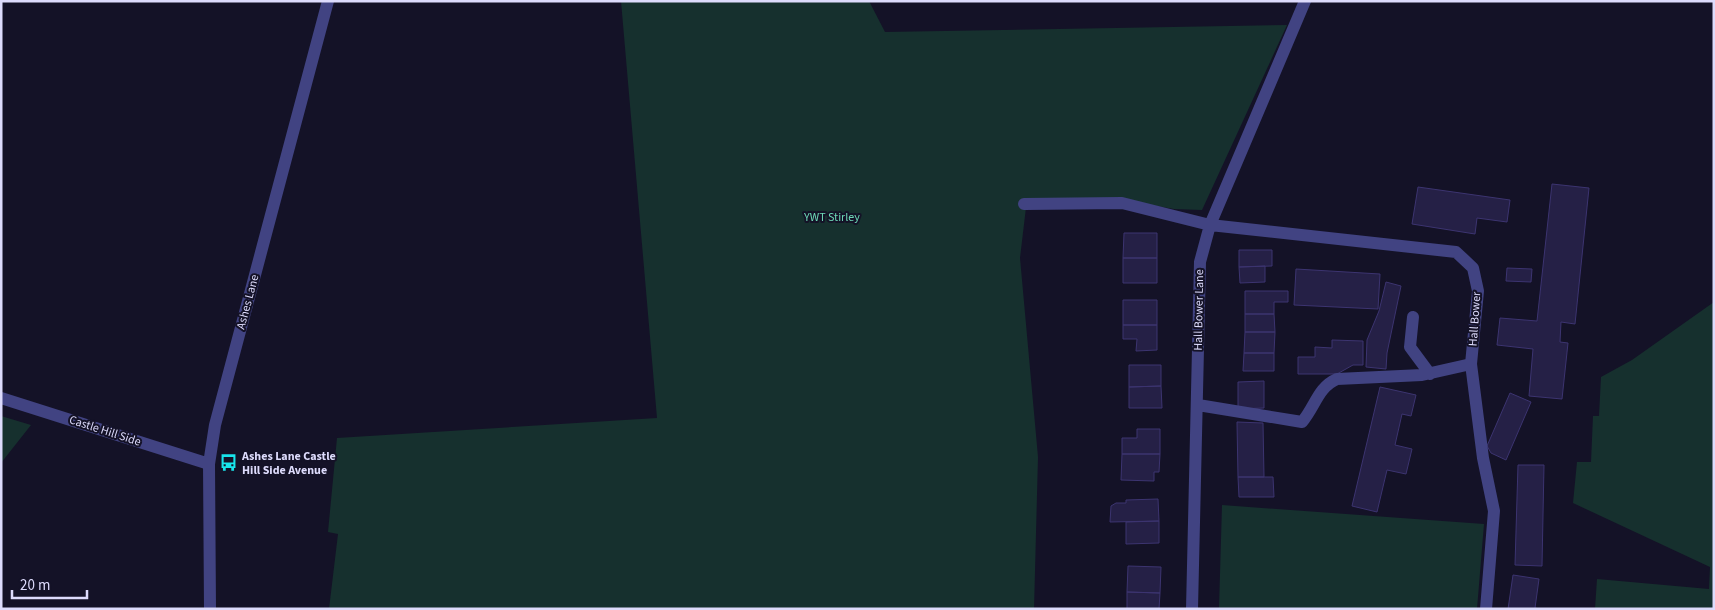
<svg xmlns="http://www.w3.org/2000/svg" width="1715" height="610" font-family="'Source Sans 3',sans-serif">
	<rect width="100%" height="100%" fill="#141227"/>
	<path fill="#16302e" d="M621,1H869L885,32L1287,25L1202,210L1174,209L1116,199H1027L1020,258L1038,457L1034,609H329L338,534L328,532L337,438L657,418Z
		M1714,302V609H1595L1597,579L1709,589L1710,567L1573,503L1577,462H1591L1593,416H1599L1601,377L1632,360Z
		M1,416L31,425L1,463Z
		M1222,505L1484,524L1477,609H1219Z"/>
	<path fill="#252046" stroke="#3c3470" d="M1552,184L1589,188L1575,324L1561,322L1560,342L1568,343L1562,399L1529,396L1533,349L1497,345L1500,318L1537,321Z
		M1418,187L1510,200L1507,222L1477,218L1475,234L1412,224Z
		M1124,233H1157V258H1123Z
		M1239,250H1272V266L1239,267Z
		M1123,258H1157V283H1123Z
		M1265,266V282L1240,283L1239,267Z
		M1507,268L1532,269L1531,282L1506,281Z
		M1296,269L1380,274L1378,309L1294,305Z
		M1386,282L1401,286L1387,353L1386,369L1366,367L1367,340L1379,311Z
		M1245,291H1288V302H1274V314H1245Z
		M1123,300H1157V325H1123Z
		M1245,314H1274L1275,332H1245Z
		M1123,325H1157V350L1136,351L1137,339H1123Z
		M1245,332H1275L1274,353H1244Z
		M1332,340L1363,341V365H1353L1337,374H1298V357H1315V347L1332,348Z
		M1244,353H1274V371H1243Z
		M1129,365H1161V386L1129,387Z
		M1264,381V408L1238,409V382Z
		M1161,386L1162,408H1129V387Z
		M1380,387L1416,395L1411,416L1402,414L1395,445L1412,449L1406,474L1387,470L1377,512L1352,506Z
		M1510,393L1531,402L1506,460L1491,453L1487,446Z
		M1237,422L1263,423L1264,477H1238Z
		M1137,429H1160V454H1122V438H1137Z
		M1122,454H1160L1159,472H1154V481L1121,480Z
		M1518,465H1544L1542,566L1515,565Z
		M1238,477H1273L1274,497H1239Z
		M1158,499L1159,521L1110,522L1111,506L1116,503H1126V500Z
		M1159,521V543L1126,544V522Z
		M1128,566L1161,567L1160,593L1127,592Z
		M1513,575L1539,579L1535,608L1540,609H1508Z
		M1127,592L1160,593L1159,609H1127Z"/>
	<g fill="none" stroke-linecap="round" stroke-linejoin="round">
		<path stroke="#414382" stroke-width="12" d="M1024,204L1122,203L1210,225L1456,252L1473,268L1478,291L1471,364L1483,458L1494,511L1486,609
			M1413,317L1410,347L1430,374
			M1,398L209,464
			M1198,405L1302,422C1315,407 1318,387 1337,379L1422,375L1471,364
			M210,609L209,464L215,425L328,1
			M1192,609L1200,262L1210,225L1305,1"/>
	</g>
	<defs>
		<symbol id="bus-bare" viewBox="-9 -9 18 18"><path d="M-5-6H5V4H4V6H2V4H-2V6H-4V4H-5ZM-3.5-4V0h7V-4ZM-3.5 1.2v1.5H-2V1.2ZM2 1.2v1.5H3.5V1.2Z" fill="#18e4eb" stroke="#141227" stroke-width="2.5" paint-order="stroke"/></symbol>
	</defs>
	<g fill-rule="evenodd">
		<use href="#bus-bare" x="216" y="450" width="25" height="25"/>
	</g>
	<g text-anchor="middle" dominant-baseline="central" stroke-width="4" stroke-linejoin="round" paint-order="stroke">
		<g font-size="12" fill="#6cd7b5" stroke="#141227">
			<text x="832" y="217">YWT Stirley</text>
		</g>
		<g font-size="12" fill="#dddbfc" stroke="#141227">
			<text transform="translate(248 302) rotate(-75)">Ashes Lane</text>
			<text transform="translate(1199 310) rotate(-89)">Hall Bower Lane</text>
			<text transform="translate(1475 319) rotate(-86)">Hall Bower</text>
			<text transform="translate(105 431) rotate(18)">Castle Hill Side</text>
		</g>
		<g font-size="12" font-weight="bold" fill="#dddbfc" stroke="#141227" text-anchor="start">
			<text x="242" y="456">Ashes Lane Castle<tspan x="242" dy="14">Hill Side Avenue</tspan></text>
		</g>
	</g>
	<rect width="1715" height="610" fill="none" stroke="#dddbfc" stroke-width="5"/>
	<path d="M12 590v8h75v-8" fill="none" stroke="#dddbfc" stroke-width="2.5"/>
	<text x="20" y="590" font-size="15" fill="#dddbfc" stroke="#141227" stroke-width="4" paint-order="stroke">20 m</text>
</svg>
